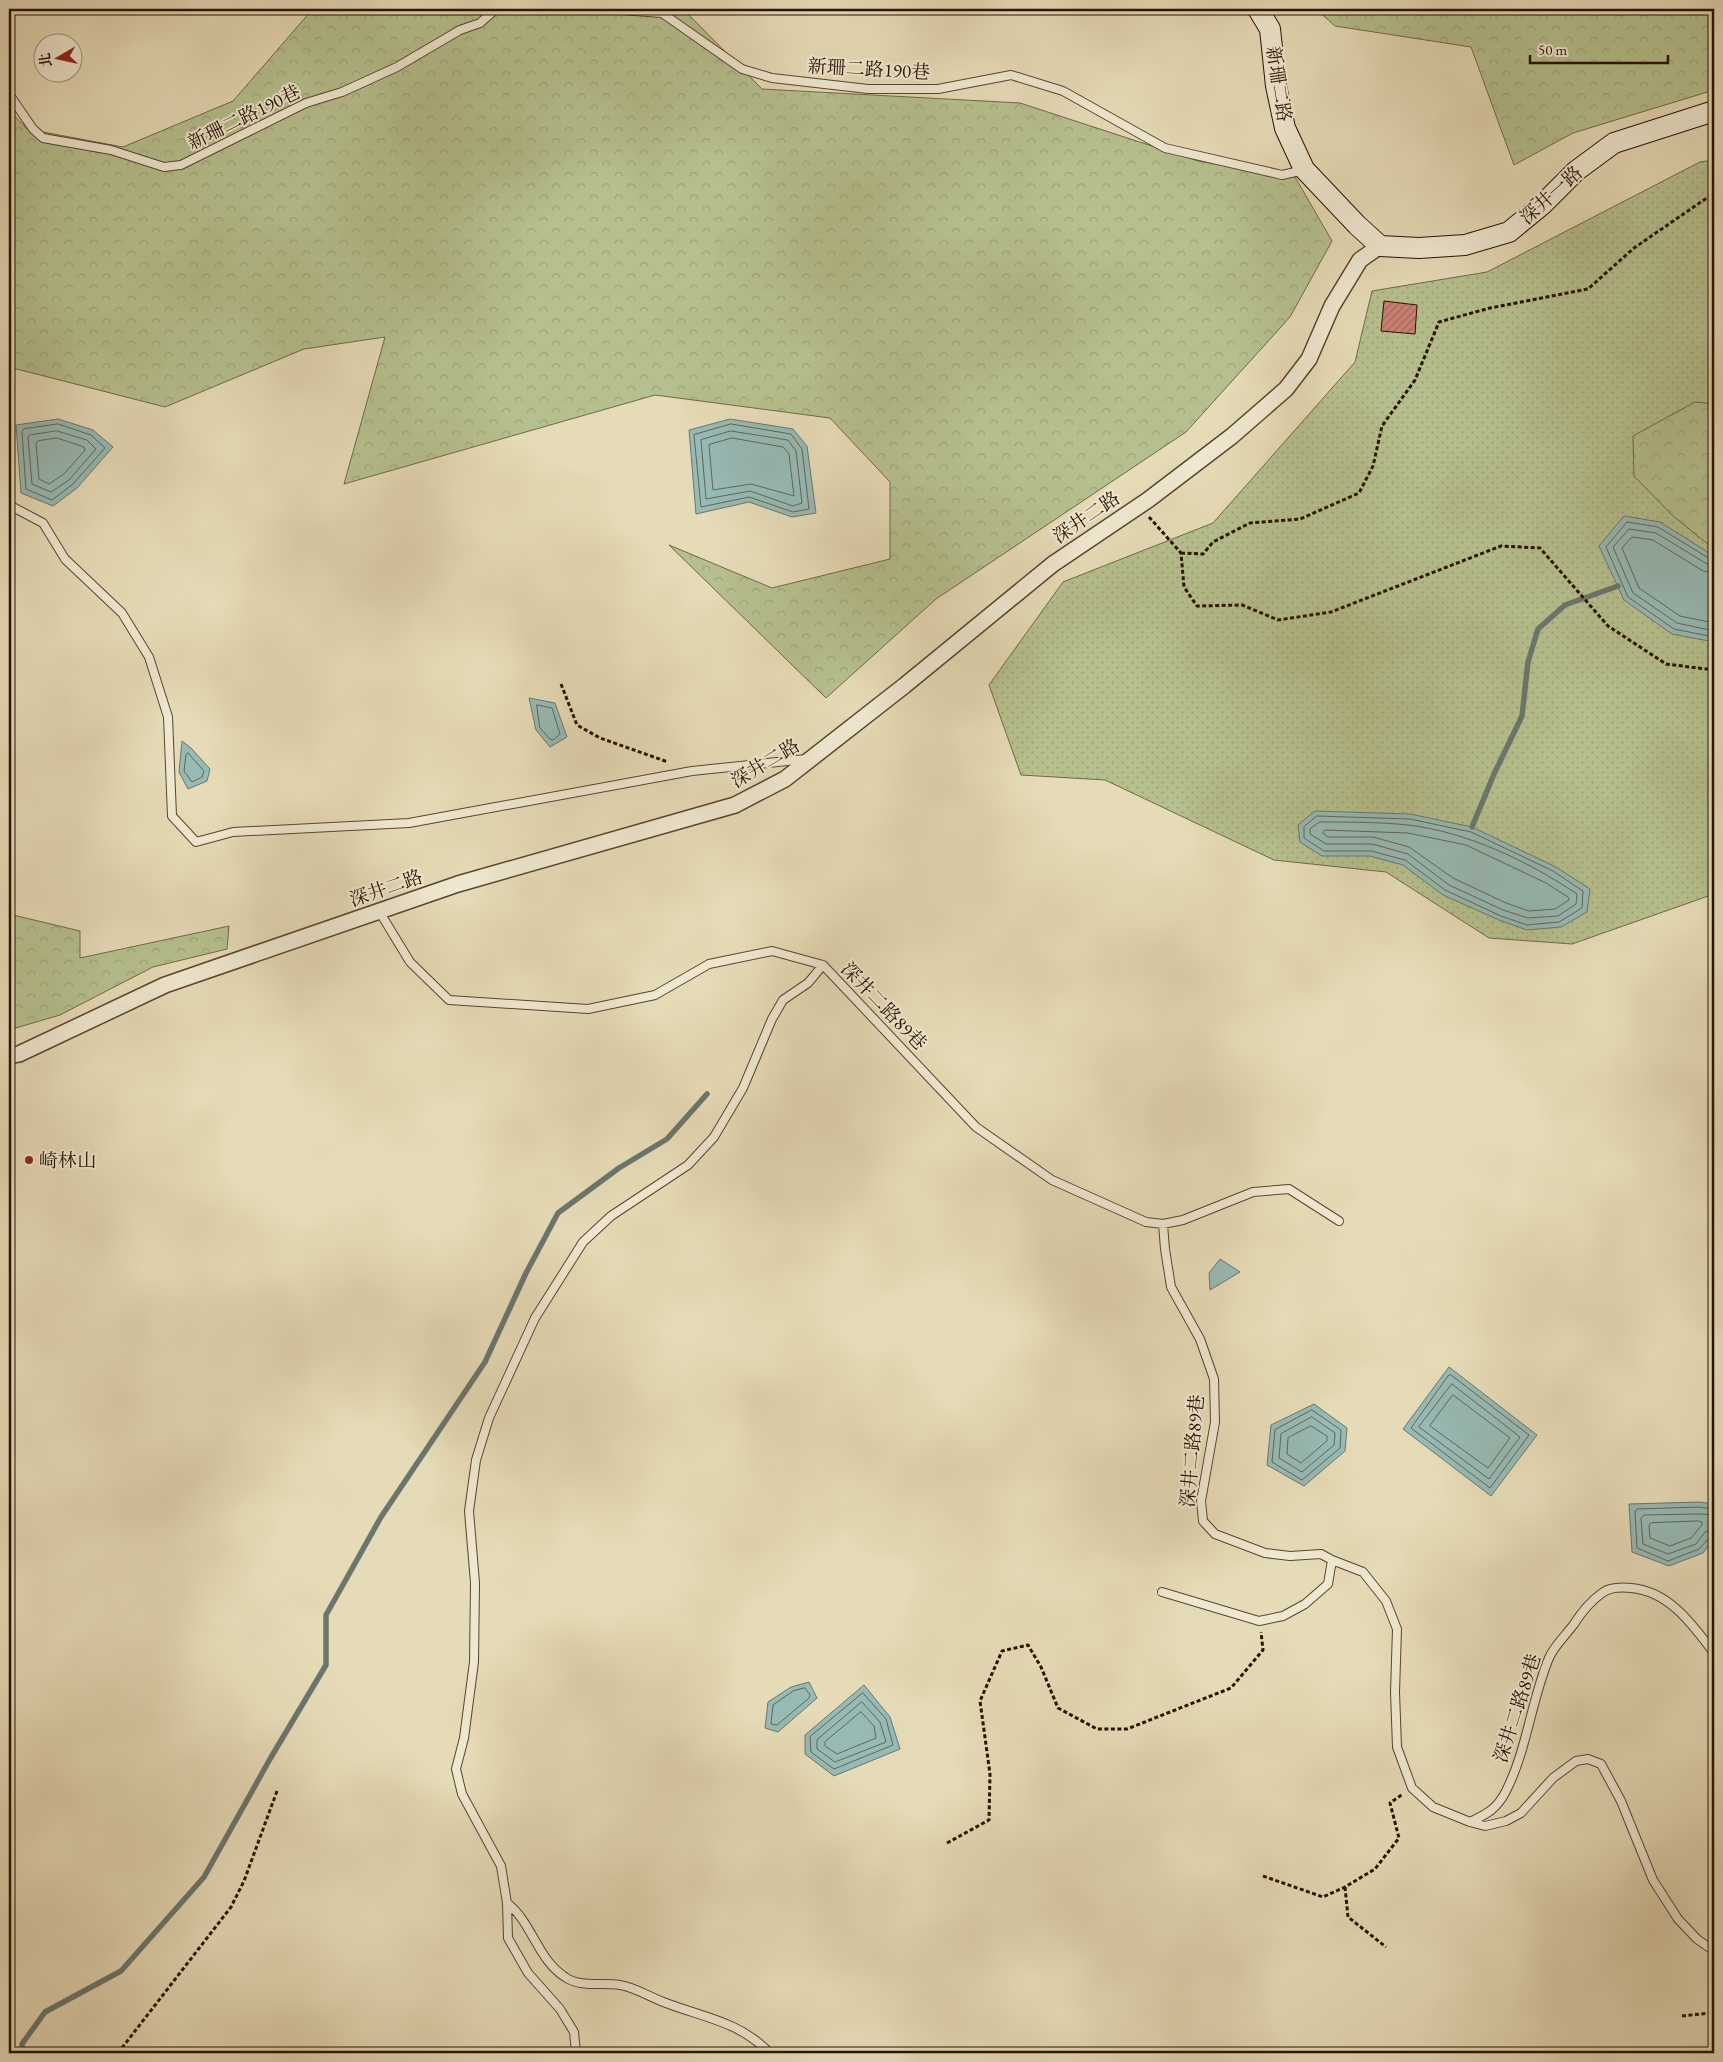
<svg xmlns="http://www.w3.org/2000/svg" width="1723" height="2062" font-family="'EB Garamond','Noto Serif TC',serif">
	<defs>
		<pattern id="green-dots" width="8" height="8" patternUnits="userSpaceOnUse" patternTransform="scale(1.25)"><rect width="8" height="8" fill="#b6c08e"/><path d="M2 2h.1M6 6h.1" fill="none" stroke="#9ca479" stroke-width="1.8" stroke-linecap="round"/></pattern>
		<pattern id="forest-crowns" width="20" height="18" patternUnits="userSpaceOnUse" patternTransform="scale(1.25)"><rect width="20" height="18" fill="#b6c08e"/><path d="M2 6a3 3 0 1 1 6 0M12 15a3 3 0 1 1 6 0" fill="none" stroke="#9ca479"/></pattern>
		<pattern id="building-hatch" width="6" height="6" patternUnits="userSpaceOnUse" patternTransform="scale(1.25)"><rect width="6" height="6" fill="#ca8275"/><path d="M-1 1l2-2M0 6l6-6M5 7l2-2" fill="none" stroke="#a4695e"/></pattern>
	</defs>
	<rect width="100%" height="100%" fill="#e6dbb7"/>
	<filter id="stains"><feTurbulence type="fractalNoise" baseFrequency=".004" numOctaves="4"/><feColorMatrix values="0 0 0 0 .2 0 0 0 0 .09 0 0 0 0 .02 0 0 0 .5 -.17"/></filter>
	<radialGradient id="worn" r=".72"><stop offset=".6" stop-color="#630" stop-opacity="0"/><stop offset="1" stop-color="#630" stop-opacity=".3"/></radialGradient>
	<path fill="url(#green-dots)" stroke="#706847" d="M1714,160V894L1572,944L1489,938L1386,872L1274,860L1105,780L1021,775L989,685L1063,582L1213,523L1355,362L1372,291L1487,272L1700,162Z"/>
	<path fill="url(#forest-crowns)" stroke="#706847" d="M309,9H683L762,89L1020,103L1198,161L1295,177L1332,241L1290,317L1186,432L936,599L826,698L669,545L772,588L890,559V482L830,418L655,395L344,484L385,337L304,349L165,407L9,367V110L27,129L123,147L233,101L311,11Z
		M1316,9H1714V90L1573,133L1514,165L1471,47L1335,26Z
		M1695,402L1714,404V549L1673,516L1634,476L1633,436Z
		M9,914L80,931V958L229,926L227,949L153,967L60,1015L9,1030Z"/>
	<path fill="#97bab5" stroke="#6b766d" d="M58,419L93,430L113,447L77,488L53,506L21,493L16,425Z
		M730,419L793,429L807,446L816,513L792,517L749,502L696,514L689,430Z
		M1624,516L1660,522L1714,556V642L1672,634L1624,600L1599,546Z
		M529,698L555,703L567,737L550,747L536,730Z
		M182,741L191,748L210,769L207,781L188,789L179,772Z
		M1315,811L1410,814L1472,827L1556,867L1590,889L1587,912L1561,927L1527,930L1499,920L1443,895L1403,865L1370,856H1322L1300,842L1298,825Z
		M1220,1259L1240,1272L1210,1290L1209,1273Z
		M1449,1367L1537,1435L1491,1496L1403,1429Z
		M1314,1404L1347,1428L1345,1451L1304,1486L1267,1465L1271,1425Z
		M1699,1502L1714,1504V1538L1703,1553L1669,1566L1632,1552L1629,1504Z
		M809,1682L817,1698L778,1732L765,1728L768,1702L791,1687Z
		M864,1685L890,1717L900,1749L834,1776L805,1754V1735Z"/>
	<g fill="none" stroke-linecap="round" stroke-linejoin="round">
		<path stroke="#60665a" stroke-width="1" d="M58,424L91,435L105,448L73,484L52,500L26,489L22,432L24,429Z
			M731,424L791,434L802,449L809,509L793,512L749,497L701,507L694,435Z
			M57,431L87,440L96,449L69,480L51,492L32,484L28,437L30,435Z
			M731,431L788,440L796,451L802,503L793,506L750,491L706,499L701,440Z
			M57,438L84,447L85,450L64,474L49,484L39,479L36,443L38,441Z
			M732,438L783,447L789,454L794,496L751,484L713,490L709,445Z
			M1714,560L1710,559L1658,527L1627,522L1606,547L1628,597L1674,629L1714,637
			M1714,566L1707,564L1656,533L1629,529L1613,547L1633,593L1677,623L1714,631
			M1714,573L1703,571L1653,540L1632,537L1622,548L1639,588L1680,616L1714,623
			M537,705L552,708L560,734L553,740L550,739L540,728Z
			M188,753L204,771L202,777L192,782L184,771L186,755Z
			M1317,816L1410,819L1471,832L1553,871L1583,891L1582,908L1559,922L1527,925L1501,916L1445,890L1405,860L1371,851H1324L1304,838V827Z
			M1320,822C1349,822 1379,822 1408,825C1467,832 1528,861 1577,894L1576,904L1558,916L1528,918L1503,910L1449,885L1408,854L1372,844H1326L1310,834V829Z
			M1325,830L1408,833L1466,845L1546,883L1568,897L1569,900L1555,909L1529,911L1506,903L1453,878L1409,847L1373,837H1328L1323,833Z
			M1451,1375L1529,1435L1490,1488L1411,1428L1448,1376Z
			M1452,1384L1520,1437L1489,1479L1419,1427Z
			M1453,1395L1510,1438L1488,1468L1430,1426Z
			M1312,1410L1341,1430L1340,1448L1302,1480L1272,1462L1275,1430Z
			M1312,1417L1335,1433L1334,1445L1302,1472L1279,1458L1281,1434Z
			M1311,1426L1327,1436V1441L1301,1463L1287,1454L1288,1438Z
			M1714,1509L1699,1507L1637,1509L1635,1512L1637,1548L1668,1561L1699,1549L1709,1538L1714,1536
			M1714,1515L1699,1514L1644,1515L1641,1518L1643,1544L1668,1554L1696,1544L1705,1532L1714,1530
			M1699,1521L1702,1522V1525L1691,1538L1670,1546L1650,1538L1649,1525L1651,1523Z
			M805,1688L810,1695L809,1698L777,1725L771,1724L773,1705L793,1691Z
			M863,1693L886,1719L893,1745L834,1769L811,1752L810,1737Z
			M862,1702L880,1722L886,1742L835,1762L817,1749V1740Z
			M861,1712L874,1726L876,1738L837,1754L825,1746V1742Z"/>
		<path stroke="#6b766d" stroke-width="5.5" d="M1472,827L1494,774L1522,716L1528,662L1538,629L1565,605L1618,586
			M23,2053L22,2044L45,2012L121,1971L204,1877L270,1759L326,1665V1615L381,1517L485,1362L526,1273L558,1213L619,1168L667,1139L707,1094"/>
	</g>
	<path fill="url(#building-hatch)" stroke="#291100" d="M1384,301L1417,305L1415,334L1381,331Z"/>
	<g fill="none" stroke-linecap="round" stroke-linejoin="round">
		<defs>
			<path id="lane" d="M607,9L662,13L742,69L772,78L868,89H938L1011,75L1063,91L1165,148L1282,175L1304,170
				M9,94L33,129L43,138L111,150L164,167L181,165L306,103L342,92L397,67L460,30L480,23L496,9
				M9,505L43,523L65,559L122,613L149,657L168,717L172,816L196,842L233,832L409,823L692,771L806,759
				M379,911L410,962L449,1000L588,1009L655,995L709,964L772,951L823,965L976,1127L1052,1180L1146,1222L1163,1224L1183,1220L1253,1192L1289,1189L1339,1221
				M1332,1560L1363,1572L1386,1601L1397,1629L1395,1692L1397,1747L1412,1788L1433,1807L1470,1822L1485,1826L1506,1821L1521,1813L1553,1778L1576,1761L1588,1759L1601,1764L1621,1801L1653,1880L1678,1919L1697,1939L1714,1951
				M1162,1592L1259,1621L1283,1616L1305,1604L1328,1584L1332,1560L1321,1554L1290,1556L1265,1553L1215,1534L1203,1521L1201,1501L1215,1422L1214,1379L1200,1339L1171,1287L1165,1249L1163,1224
				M1470,1822C1487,1814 1497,1809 1506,1791C1527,1750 1531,1701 1549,1658C1554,1646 1566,1635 1574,1624C1581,1613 1591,1601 1602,1593C1610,1587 1621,1587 1631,1588C1669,1591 1693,1625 1714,1653
				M507,1903C532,1922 537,1959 565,1977C581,1988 601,1982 620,1985C635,1987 651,1998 666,2003C705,2018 738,2021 770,2053
				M576,2053L574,2032L560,2009L528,1973L508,1938L507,1903L501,1866L462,1794L456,1769L464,1738L474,1662L475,1583L469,1511L476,1460L489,1418L535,1318L583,1242L611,1216L688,1165L714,1137L743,1088L772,1019L783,1000L808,983L823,965"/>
			<path id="street" d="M9,1056L19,1054L165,985L458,884L735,805L785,779L904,686L1053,564L1148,500L1232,436L1286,389L1309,359L1332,306L1360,260L1380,246"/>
			<path id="secondary" d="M1258,9L1270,29L1276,86L1285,128L1304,169L1357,225L1380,246L1419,248L1465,245L1509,232L1543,204L1576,171L1614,143L1714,111"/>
		</defs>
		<use href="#lane" stroke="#58442e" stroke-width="10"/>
		<use href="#street" stroke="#58442e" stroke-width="18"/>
		<use href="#secondary" stroke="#291100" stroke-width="22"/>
		<path stroke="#291100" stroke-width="3" stroke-dasharray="4 2.5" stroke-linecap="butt" d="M1149,517L1181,553L1184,587L1197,606L1242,605L1278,620L1331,612L1501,546L1540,548L1608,626L1666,664L1714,670
			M1181,553L1203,554L1213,542L1250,523L1300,519L1359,493L1373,466L1382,426L1415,380L1439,322L1490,308L1588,289L1634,248L1714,193
			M561,684L577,725L600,738L668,762
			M947,1843L989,1820L990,1774L980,1701L1002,1651L1028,1645L1041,1667L1058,1708L1097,1729H1127L1231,1688L1263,1650L1261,1632
			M1263,1876L1323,1897L1345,1887L1375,1869L1399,1838L1390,1803L1403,1794
			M1345,1887L1348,1917L1386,1947
			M1682,2016L1710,2013L1714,2015
			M118,2053L231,1907L244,1881L277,1791"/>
		<use href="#lane" stroke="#efe8d0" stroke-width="8"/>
		<use href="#street" stroke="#efe8d0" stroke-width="15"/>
		<use href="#secondary" stroke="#efe8d0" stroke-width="20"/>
	</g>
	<circle fill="#8f2418" stroke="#efe8d0" stroke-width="2" cx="29" cy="1160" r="5"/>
	<g text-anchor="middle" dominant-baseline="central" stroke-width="4" stroke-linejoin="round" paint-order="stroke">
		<g font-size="19" fill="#291100" stroke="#efe8d0">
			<text transform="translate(869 69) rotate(3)">新珊二路190巷</text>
			<text transform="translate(1279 84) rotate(81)">新珊二路</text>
			<text transform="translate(244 117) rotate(-26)">新珊二路190巷</text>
			<text transform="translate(1551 195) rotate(-42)">深井一路</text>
			<text transform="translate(1086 517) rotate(-34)">深井二路</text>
			<text transform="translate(765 763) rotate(-31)">深井二路</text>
			<text transform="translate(386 888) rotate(-19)">深井二路</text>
			<text transform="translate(884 1006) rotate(46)">深井二路89巷</text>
			<text transform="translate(1192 1451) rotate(-85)">深井二路89巷</text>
			<text transform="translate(1517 1708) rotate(-72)">深井二路89巷</text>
		</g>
		<g font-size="19" fill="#291100" stroke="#efe8d0" text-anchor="start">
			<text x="39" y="1160">崎林山</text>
		</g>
	</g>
	<rect width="1723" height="2062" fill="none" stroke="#e6dbb7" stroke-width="30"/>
	<rect x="10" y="10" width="1703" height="2042" fill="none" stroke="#291100" stroke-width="2.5"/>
	<rect x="15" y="15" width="1693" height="2032" fill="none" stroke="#291100"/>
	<g transform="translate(58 58) rotate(261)"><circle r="24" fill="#efe8d0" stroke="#a0927d"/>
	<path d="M0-4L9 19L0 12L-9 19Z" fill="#8f2418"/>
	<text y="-8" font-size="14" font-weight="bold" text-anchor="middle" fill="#291100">北</text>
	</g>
	<path d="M1530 55v8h138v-8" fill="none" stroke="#291100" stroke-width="2.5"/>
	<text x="1538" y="55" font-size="15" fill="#291100" stroke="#efe8d0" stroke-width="4" paint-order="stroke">50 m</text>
	<rect width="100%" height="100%" filter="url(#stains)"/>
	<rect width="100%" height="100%" fill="url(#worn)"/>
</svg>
